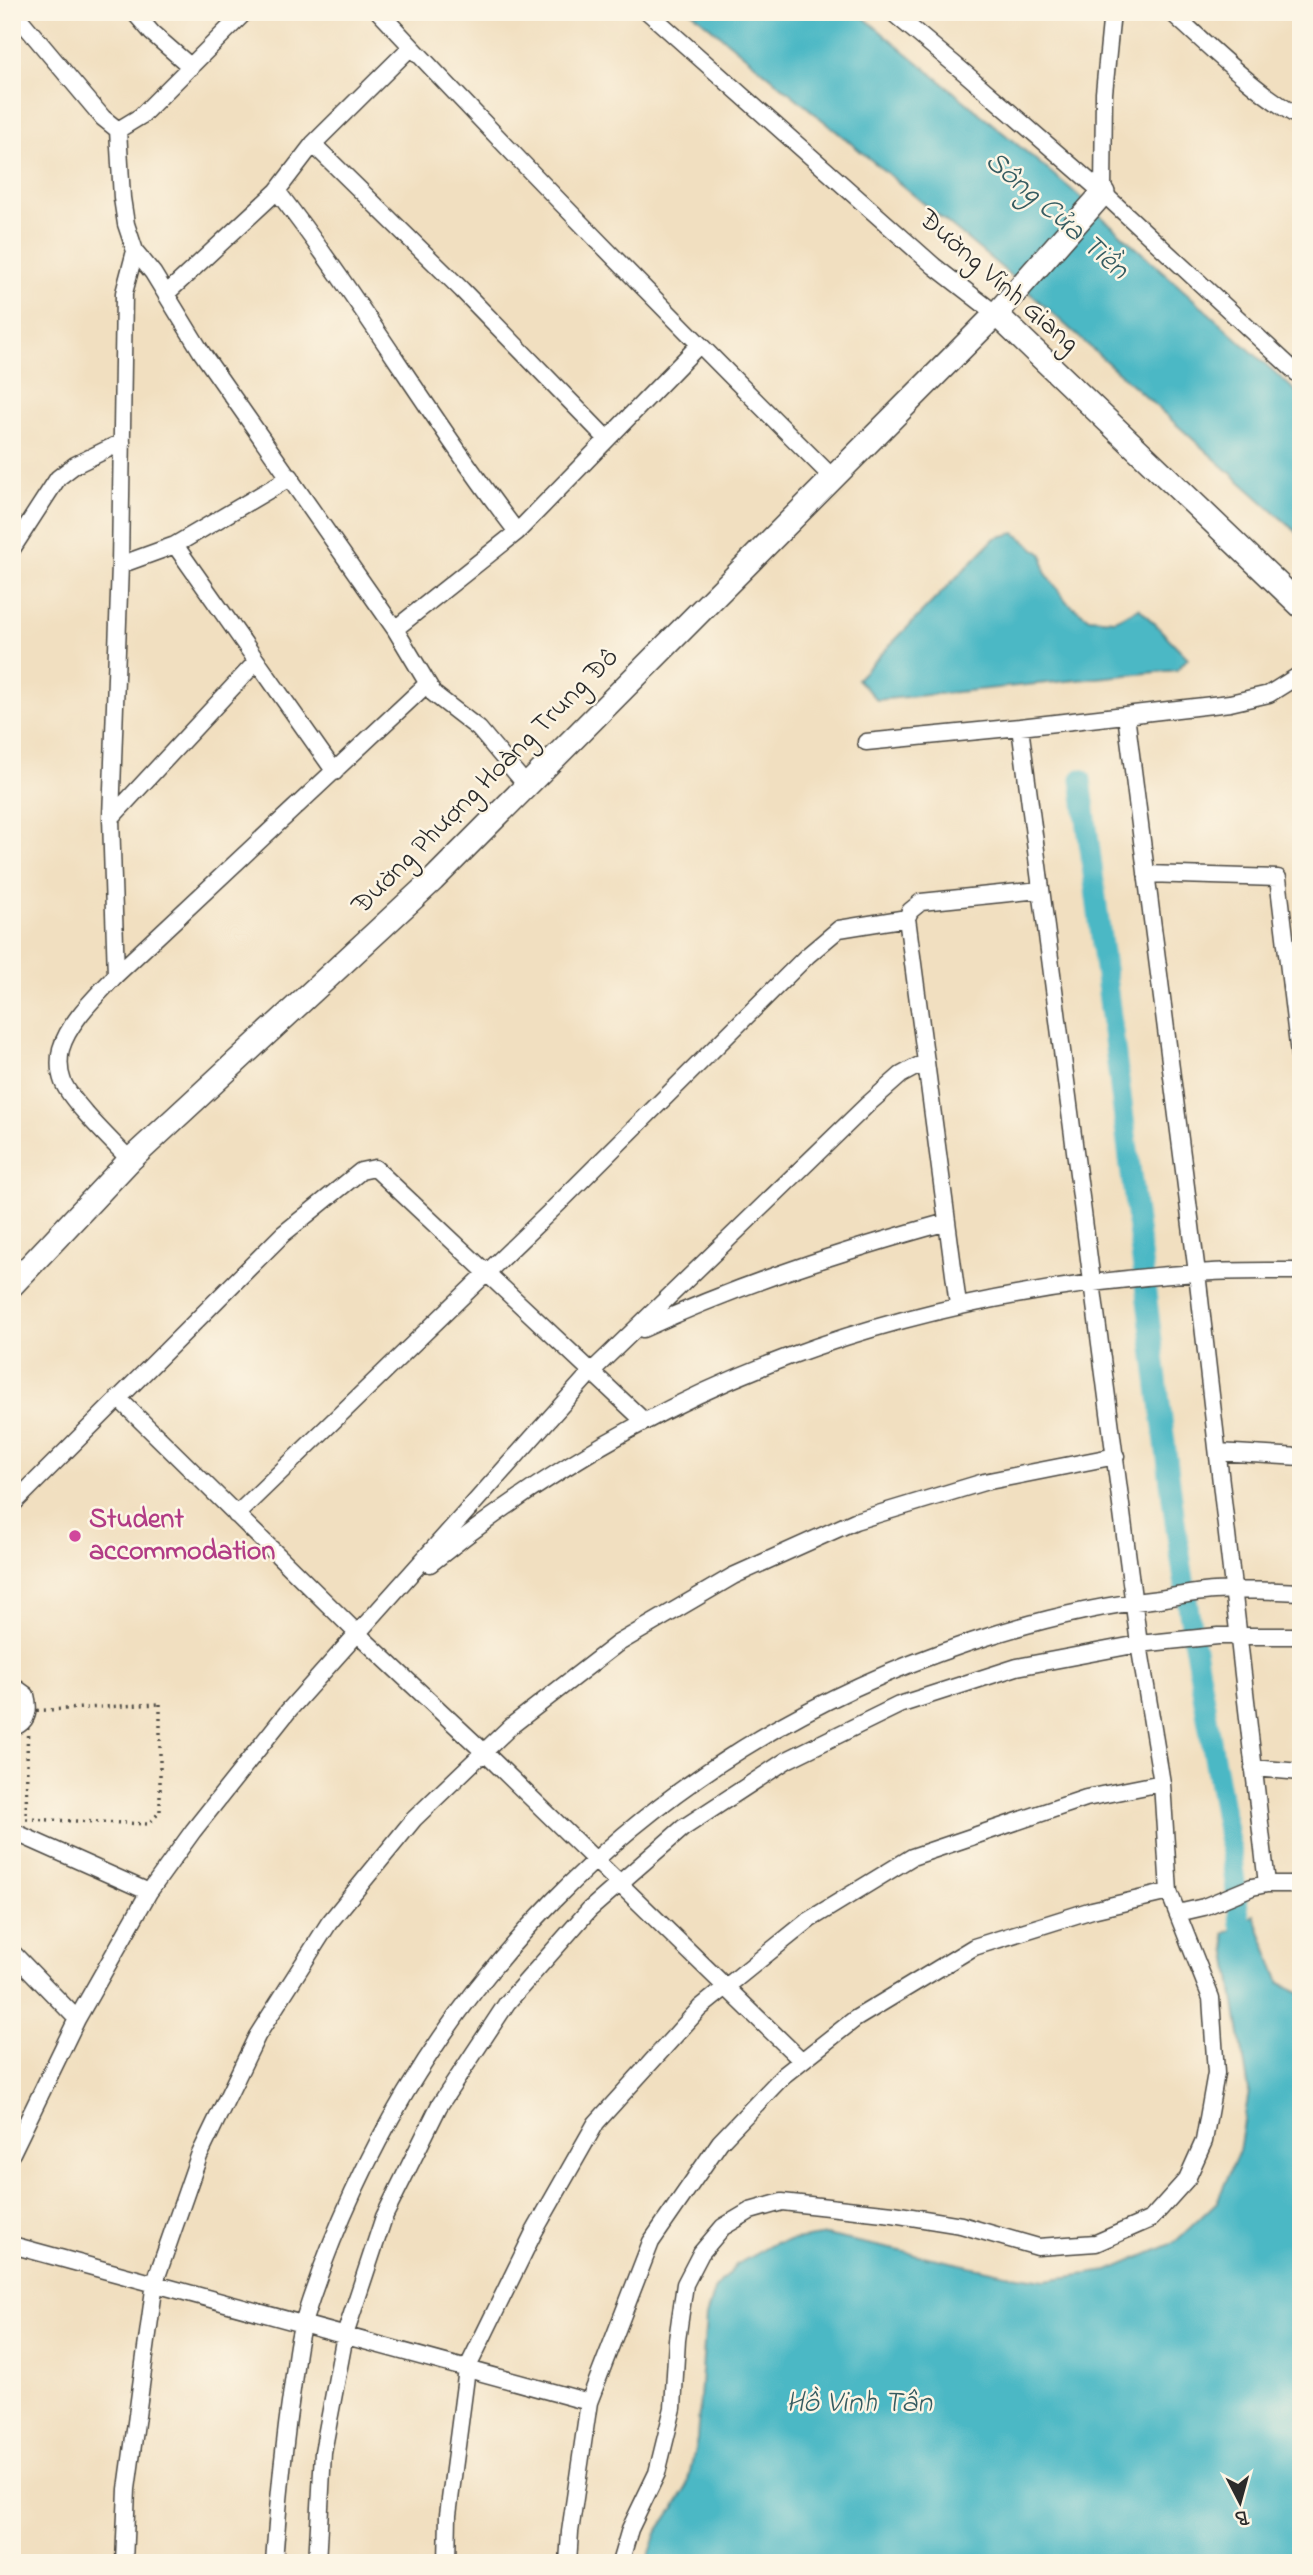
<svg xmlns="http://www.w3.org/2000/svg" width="1313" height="2575" font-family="'Indie Flower',sans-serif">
	<rect width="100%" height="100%" fill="#fcf5e5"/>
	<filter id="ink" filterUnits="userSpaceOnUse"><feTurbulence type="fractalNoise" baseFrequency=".0143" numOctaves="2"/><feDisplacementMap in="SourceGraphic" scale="14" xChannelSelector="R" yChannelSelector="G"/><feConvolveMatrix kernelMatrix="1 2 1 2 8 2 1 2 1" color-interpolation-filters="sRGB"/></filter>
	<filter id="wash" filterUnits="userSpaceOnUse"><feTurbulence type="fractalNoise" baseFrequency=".00686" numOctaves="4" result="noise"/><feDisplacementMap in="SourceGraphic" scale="28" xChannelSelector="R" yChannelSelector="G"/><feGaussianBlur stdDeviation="1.57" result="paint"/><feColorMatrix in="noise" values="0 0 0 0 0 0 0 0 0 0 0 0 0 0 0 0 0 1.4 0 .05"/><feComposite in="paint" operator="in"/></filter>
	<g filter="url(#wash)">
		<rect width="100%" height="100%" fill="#f1dfc0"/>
		<path fill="#4bb8c5" stroke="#3b7278" stroke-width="2" d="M692,12H857L1071,189L1301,396V536L1002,268Z
			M1015,533L1043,555L1045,572L1067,602L1089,618L1115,620L1139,608L1188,658L1177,670L877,700L857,679L995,538Z
			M1254,1915L1280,1983L1301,1993V2563H646L657,2533L686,2490L697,2439L706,2317L714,2290L736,2265L775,2243L826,2235L1006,2274L1045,2280L1108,2271L1174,2243L1217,2202L1239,2151L1249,2091L1224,1934Z"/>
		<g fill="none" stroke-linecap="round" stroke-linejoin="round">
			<path stroke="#4bb8c5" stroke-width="21" d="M1081,779L1175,1522L1193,1638L1232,1859L1240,1924"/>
		</g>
	</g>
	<g filter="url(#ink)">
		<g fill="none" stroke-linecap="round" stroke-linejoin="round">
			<defs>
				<path id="street" d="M14,12L103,118L118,130
					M134,12L152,33L191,67
					M379,12C527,170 679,325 833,478
					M648,12L934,266L996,314
					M892,12L966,74L1103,193L1301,377
					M1171,12C1209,46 1257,94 1301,118
					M118,130L122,198L126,224L135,251L153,273L202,353L395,629L434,694L479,729L526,785
					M118,130L141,116L245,12
					M313,144L462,290L607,439
					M277,191C362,301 432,421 517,532
					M1103,193L1104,93L1112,12
					M166,294L277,191L313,144L411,47
					M175,545L335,772
					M12,549L58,478L75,465L122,442
					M120,565L175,545L291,477
					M395,629L517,532L699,345
					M1126,715L1197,1273L1267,1884
					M866,742L1020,727
					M111,818L257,661
					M1146,874L1278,878L1301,1071
					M116,975L111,818L120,565L124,293L135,251
					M130,1160C113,1142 72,1103 63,1082C59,1072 59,1059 61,1049C69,1021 97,996 116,975L427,684
					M958,1305L907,918L910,911L921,902L1040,890
					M643,1329C740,1284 843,1251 947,1222
					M118,1398L357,1633L484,1752L802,2061
					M1218,1452L1301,1457
					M12,1505L283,1234L361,1171L375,1168L644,1421
					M236,1515L559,1203L807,956L839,929L907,918
					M430,1564C660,1379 901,1293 1195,1273C1230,1270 1266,1271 1301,1271
					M12,1685L26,1695C30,1710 28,1722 12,1728
					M1253,1768L1301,1772
					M12,1831L149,1892
					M1178,1913L1204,1907L1252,1887L1267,1884H1301
					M12,1952L77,2019
					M12,2153L77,2019L149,1892L193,1831L289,1710L592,1371L867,1105L901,1075L925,1062
					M12,2245L589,2402
					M124,2563L127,2489L155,2282L199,2156L257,2036L329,1923L414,1819L511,1726L617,1644L733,1576L855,1521L984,1482L1116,1456
					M274,2563C278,2502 284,2443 293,2382C296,2362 297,2340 304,2320C406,1997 646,1750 968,1643C1030,1622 1094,1606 1159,1599C1177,1596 1196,1592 1214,1591C1243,1589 1272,1591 1301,1592
					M317,2563L323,2452L345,2335L384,2217L439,2106L507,2003L589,1910L683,1828L787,1760L899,1705L1017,1667L1139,1644L1218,1636H1301
					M447,2563L448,2515L467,2369L534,2232L596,2123L700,2008L809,1920L912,1857L1086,1798L1162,1783
					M568,2563L570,2532L589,2402L651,2242L720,2142L784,2075L855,2019L974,1947L1092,1910L1169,1892L1162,1783L1139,1644L1020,727L1230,703L1269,694L1301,674
					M620,2563L630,2529L657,2473L673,2408L677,2340L685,2284L701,2253L723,2227L750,2211L782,2202L893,2214L961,2225L1038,2247L1096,2243L1151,2219L1187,2179L1204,2141L1216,2073L1211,1998L1169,1892"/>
				<path id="secondary" d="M996,314L1301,606
					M12,1285L130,1160L433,880L996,314L1103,193"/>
			</defs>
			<use href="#street" stroke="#494641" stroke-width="19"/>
			<use href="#secondary" stroke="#494641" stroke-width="26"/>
			<path stroke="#494641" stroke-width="3.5" stroke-dasharray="2 5" stroke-linecap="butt" d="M160,1704V1812L148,1824L26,1819L28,1711Z"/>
			<use href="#street" stroke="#fff" stroke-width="16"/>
			<use href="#secondary" stroke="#fff" stroke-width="23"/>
		</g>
	</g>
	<circle fill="#d1479c" stroke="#fcf5e5" stroke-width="2.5" cx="75" cy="1536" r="7"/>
	<g text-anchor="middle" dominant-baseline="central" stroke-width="5" stroke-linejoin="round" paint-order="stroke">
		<g font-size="28" fill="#2b2b2b" stroke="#fcf5e5">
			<text transform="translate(998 282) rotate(41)">Đường Vĩnh Giang</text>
			<text transform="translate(486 782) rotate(-45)">Đường Phượng Hoàng Trung Đô</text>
		</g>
		<g font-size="28" font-weight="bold" fill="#b23c85" stroke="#fcf5e5" text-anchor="start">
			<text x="89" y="1520">Student<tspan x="89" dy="32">accommodation</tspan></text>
		</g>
		<g font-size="30" font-style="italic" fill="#365c61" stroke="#fcf5e5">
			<text transform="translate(1056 216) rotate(41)">Sông Cửa Tiền</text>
			<text x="859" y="2404">Hồ Vinh Tân</text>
		</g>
	</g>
	<rect width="1313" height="2575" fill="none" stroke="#fcf5e5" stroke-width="42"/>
	<g transform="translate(1240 2502) rotate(174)" stroke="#fcf5e5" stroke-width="5" paint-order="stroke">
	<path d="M0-5L12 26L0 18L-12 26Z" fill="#2b2b2b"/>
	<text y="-10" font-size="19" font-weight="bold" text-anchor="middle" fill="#2b2b2b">B</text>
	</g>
</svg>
